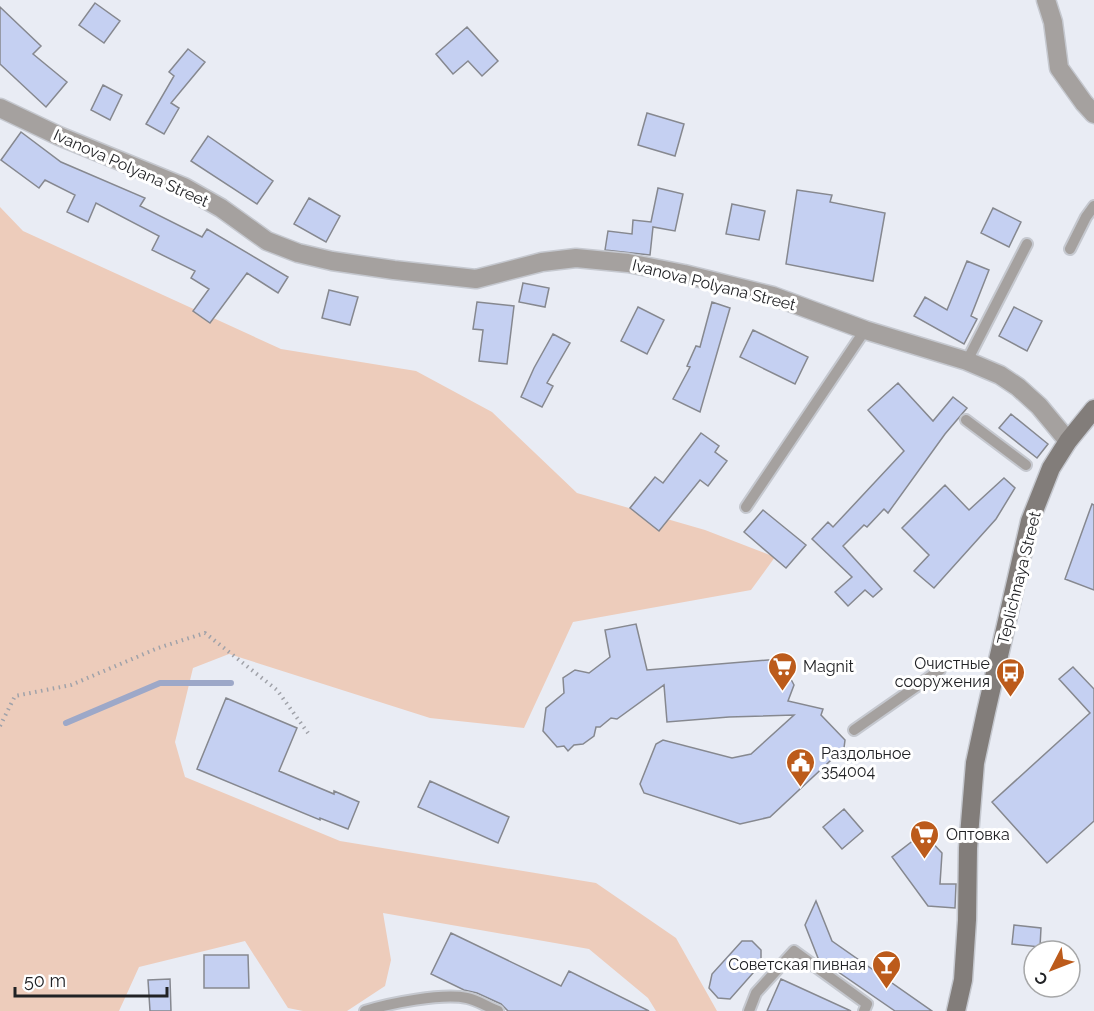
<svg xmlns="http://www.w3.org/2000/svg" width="1094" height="1011" font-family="Raleway,sans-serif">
	<rect width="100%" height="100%" fill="#e9ecf4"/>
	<path fill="#edccbb" d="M0,207L23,231L281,349L416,371L492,412L577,493L705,530L775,557L751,590L573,622L524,728L430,718L229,654L193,668L175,742L185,777L340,841L596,883L676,938L717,1011H656L648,998L589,949L383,913L391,960L385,986L347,1011H303L288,1008L245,941L139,967L119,1011H0Z"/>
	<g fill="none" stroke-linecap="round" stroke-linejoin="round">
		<path stroke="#9da8c8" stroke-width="6" d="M66,723L160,683H231"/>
	</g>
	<path fill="#c5d0f2" stroke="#86888f" stroke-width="1.5" d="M95,3L120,21L104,43L79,25Z
		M0,7L41,46L33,54L67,82L46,107L0,64Z
		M467,27L498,61L482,76L468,61L453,74L436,54Z
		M188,49L205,62L171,103L179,108L164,134L146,124L174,76L169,72Z
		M103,85L122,95L110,120L91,110Z
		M647,113L684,124L675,156L638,145Z
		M21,132L61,162L145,198L140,206L202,237L207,229L288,277L278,293L247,273L210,323L193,311L209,289L191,278L195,271L152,250L159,236L96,203L88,222L67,212L75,195L45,180L39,188L1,160Z
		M208,136L273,181L257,204L191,161Z
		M658,188L683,194L675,231L653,227L650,255L605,250L608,231L632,234L633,220L651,222Z
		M797,190L832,195L830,202L885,213L873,281L786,264Z
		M309,198L340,216L326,242L294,224Z
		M732,204L765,211L759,240L726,234Z
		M993,208L1021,222L1009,247L981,233Z
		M967,261L989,270L971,316L977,319L964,344L914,316L925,297L947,310Z
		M523,283L549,288L545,307L519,302Z
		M329,290L358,297L350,325L322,318Z
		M477,302L514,306L507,364L479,361L483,330L473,329Z
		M712,302L730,308L700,412L673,399L690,367L687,366L696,346L700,347Z
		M638,307L664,320L647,354L621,341Z
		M1014,307L1042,321L1027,351L999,336Z
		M753,330L808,357L795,384L740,357Z
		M553,334L570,343L547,383L553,386L542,407L521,397L534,368Z
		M898,383L933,421L953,397L967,408L945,434L888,513L884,509L867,527L864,525L843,546L882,589L873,597L865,590L848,606L835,592L852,577L812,539L828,522L833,527L904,451L868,410Z
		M1011,414L1048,444L1037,458L999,428Z
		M701,433L719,446L715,452L727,461L708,486L700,480L659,531L630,508L655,477L663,483Z
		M1004,478L1015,488L996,519L934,588L914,571L929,555L902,528L945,485L969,510Z
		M1092,504L1094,505V590L1065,579Z
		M763,510L806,545L786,568L744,532Z
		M636,624L647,670L780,659L794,685L788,701L823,709L821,715L845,740L844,748L770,817L740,824L644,793L640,784L656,744L663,740L732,758L751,754L794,715L729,717L667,722L664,685L617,719L611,718L600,727H596L594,736L583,744L574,745L568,751L564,746L557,747L543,731L546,708L564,693L563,678L575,670L589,673L610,657L605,630Z
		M1073,667L1094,689V821L1047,863L992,802L1090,713L1059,679Z
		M226,698L297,728L279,771L334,794V791L359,802L348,829L320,818V820L197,769Z
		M430,781L509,817L498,843L418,807Z
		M844,809L863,831L842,849L823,827Z
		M923,833L942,853L940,884H956L955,908L928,906L892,857Z
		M816,901L832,941L932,1011H895L818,958L805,925Z
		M1014,925L1041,928L1040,947L1012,944Z
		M451,933L561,986L569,971L649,1011H508L501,1004L477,993L464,990L431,974Z
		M742,941H752L761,950V964L730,999L718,998L709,988L712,974Z
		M204,955H248L249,988H204Z
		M170,979L171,1011H150L148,980Z
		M781,979L851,1011H767Z"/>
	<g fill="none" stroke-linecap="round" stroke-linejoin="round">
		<defs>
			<path id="lane" d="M1070,249L1086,217L1094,206
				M967,361L1027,244
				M966,420L1026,465
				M746,507L865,330
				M854,730L940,670
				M365,1011C390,1003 442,993 467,998C477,1000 488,1007 498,1011
				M749,1011L756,993L794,951L867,1004L864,1011"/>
			<path id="street" d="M1046,0L1053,22L1059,68L1084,103L1094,114
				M0,108L59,136L184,187L221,208L267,241L298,253L332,261L394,270L476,279L542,262L576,258L628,263L684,274L773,296L865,330L967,361L1000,375L1018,387L1039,406L1068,441"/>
			<path id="secondary" d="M956,1011L963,980L967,920L968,848L975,763L986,712L1030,521L1051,468L1068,441L1094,409"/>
		</defs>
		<use href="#lane" stroke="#c5c8cf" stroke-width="14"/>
		<use href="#street" stroke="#c5c8cf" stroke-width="21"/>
		<use href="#secondary" stroke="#c5c8cf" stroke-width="21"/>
		<path stroke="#a0a2a9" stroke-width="4" stroke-dasharray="1.5 4.5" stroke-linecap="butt" d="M0,726L15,696L71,685L158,648L205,633L277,690L308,733"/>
		<use href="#lane" stroke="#a5a19f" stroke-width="10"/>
		<use href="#street" stroke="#a5a19f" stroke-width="18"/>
		<use href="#secondary" stroke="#827d7a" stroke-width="18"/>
	</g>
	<defs>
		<symbol id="supermarket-pin" viewBox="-11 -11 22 30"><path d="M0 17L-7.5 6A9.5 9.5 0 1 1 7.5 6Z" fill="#bc5b1b" stroke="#fff"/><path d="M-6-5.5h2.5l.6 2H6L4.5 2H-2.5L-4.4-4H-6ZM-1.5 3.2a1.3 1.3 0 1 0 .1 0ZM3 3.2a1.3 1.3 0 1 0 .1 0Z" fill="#fff"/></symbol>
		<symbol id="bus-pin" viewBox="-11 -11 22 30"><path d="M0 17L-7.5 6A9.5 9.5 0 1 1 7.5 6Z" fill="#bc5b1b" stroke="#fff"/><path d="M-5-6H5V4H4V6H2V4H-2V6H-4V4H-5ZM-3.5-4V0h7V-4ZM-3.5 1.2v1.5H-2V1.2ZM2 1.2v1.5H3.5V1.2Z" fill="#fff"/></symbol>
		<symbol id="civic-pin" viewBox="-11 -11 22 30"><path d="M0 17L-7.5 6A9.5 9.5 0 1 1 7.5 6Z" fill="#bc5b1b" stroke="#fff"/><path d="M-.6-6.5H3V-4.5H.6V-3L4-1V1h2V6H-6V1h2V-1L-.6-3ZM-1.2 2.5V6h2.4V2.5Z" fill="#fff"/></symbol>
		<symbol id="bar-pin" viewBox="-11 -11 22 30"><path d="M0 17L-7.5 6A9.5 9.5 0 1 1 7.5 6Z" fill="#bc5b1b" stroke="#fff"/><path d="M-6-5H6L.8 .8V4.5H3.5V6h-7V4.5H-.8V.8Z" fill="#fff"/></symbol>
	</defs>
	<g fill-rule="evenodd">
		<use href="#supermarket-pin" x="766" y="650" width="33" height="45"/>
		<use href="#bus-pin" x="994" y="656" width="33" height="45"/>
		<use href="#civic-pin" x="784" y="746" width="33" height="45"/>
		<use href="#supermarket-pin" x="908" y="818" width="33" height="45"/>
		<use href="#bar-pin" x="870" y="948" width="33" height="45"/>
	</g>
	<g text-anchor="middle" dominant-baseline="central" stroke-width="6" stroke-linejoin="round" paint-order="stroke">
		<g font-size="16" fill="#212225" stroke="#fff">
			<text transform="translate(131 168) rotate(24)">Ivanova Polyana Street</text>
			<text transform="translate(714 285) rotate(14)">Ivanova Polyana Street</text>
			<text transform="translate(1019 578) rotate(-76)">Teplichnaya Street</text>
		</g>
		<g font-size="16" fill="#212225" stroke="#fff" text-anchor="start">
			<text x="990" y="663" text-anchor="end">Очистные<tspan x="990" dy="18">сооружения</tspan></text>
			<text x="803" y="666">Magnit</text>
			<text x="821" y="753">Раздольное<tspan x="821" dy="18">354004</tspan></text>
			<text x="946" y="834">Оптовка</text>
			<text x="866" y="964" text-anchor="end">Советская пивная</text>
		</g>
	</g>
	<g transform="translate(1052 969) rotate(228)"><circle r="28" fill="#ffffff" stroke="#a6a7a8" stroke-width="1.5"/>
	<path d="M0-4.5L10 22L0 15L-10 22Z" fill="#bc5b1b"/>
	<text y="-9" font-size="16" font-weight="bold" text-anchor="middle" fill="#212225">С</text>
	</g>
	<path d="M15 987v9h152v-9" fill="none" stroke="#212225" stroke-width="3"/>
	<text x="24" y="987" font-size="18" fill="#212225" stroke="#ffffff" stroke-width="4.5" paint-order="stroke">50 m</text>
</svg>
